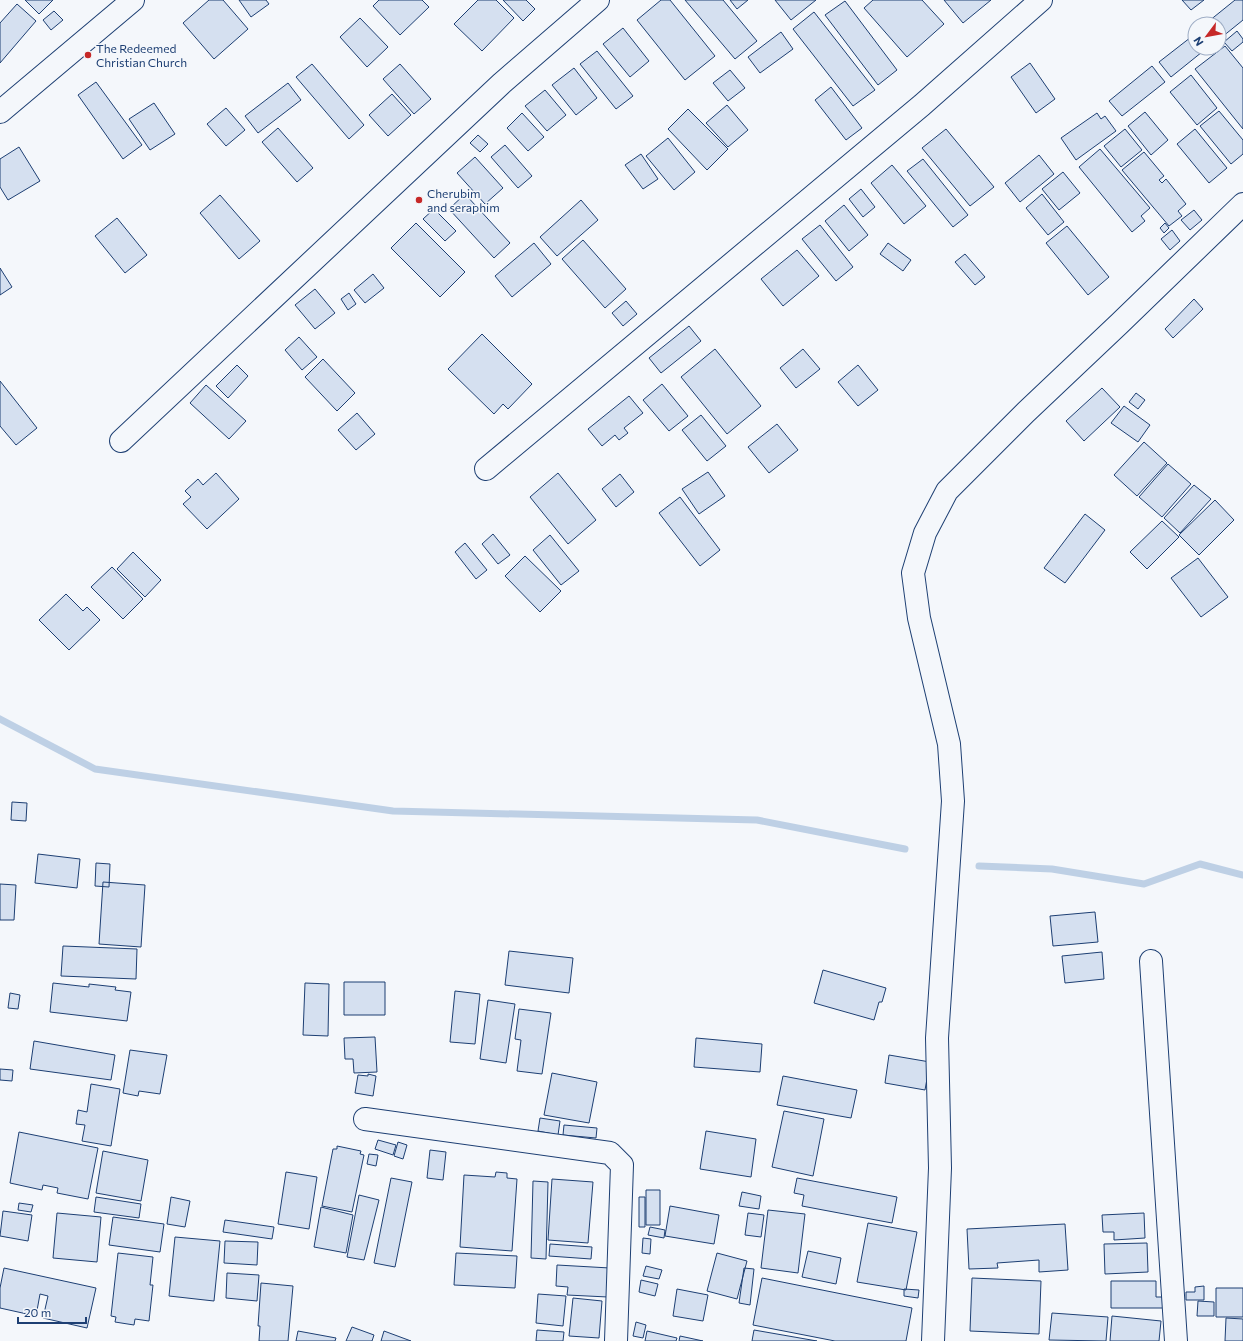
<svg xmlns="http://www.w3.org/2000/svg" width="1243" height="1341" font-family="Commissioner,sans-serif">
	<rect width="100%" height="100%" fill="#f4f7fb"/>
	<g fill="none" stroke-linecap="round" stroke-linejoin="round">
		<path stroke="#bed0e5" stroke-width="7" d="M0,719L95,769L393,811L757,820L905,849
			M979,866L1052,869L1144,884L1200,864L1243,875"/>
	</g>
	<path fill="#d5e0f0" stroke="#1d3f73" d="M25,0H53L39,14Z
		M209,0H223L248,29L214,59L183,23Z
		M239,0H266L269,4L251,17Z
		M379,0H422L429,7L400,35L373,6Z
		M478,0H496L514,18L482,51L454,24Z
		M503,0H526L535,9L523,21Z
		M661,0H670L715,56L685,80L637,20Z
		M685,0H723L757,41L735,59Z
		M730,0H748L737,9Z
		M775,0H816L791,20Z
		M873,0H922L944,24L907,57L864,8Z
		M944,0H991L963,23Z
		M1182,0H1204L1191,10Z
		M1235,0H1243V20L1222,37L1219,33V24H1212L1209,21Z
		M845,1L897,70L878,85L825,15Z
		M17,4L36,21L0,63V23Z
		M54,11L63,20L51,30L43,20Z
		M814,12L875,90L853,106L793,29Z
		M360,18L388,47L367,67L340,37Z
		M623,28L649,61L630,77L603,44Z
		M1237,31L1243,39V42L1232,51L1224,42Z
		M781,32L793,49L760,73L748,57Z
		M1195,34V48H1207L1171,77L1159,62Z
		M1225,46L1243,68V129L1195,69Z
		M597,51L633,96L616,109L580,64Z
		M1030,63L1055,99L1036,113L1011,77Z
		M312,64L364,125L349,139L296,77Z
		M400,64L431,99L414,114L383,79Z
		M1152,66L1165,82L1122,116L1109,101Z
		M574,68L597,98L576,115L552,85Z
		M730,70L745,88L728,101L713,83Z
		M1191,75L1217,108L1197,125L1170,92Z
		M96,82L142,145L123,159L78,95Z
		M288,83L301,100L258,133L245,116Z
		M831,87L862,128L846,140L815,100Z
		M545,90L566,115L547,131L525,106Z
		M392,94L411,115L388,136L369,115Z
		M154,103L175,134L150,150L129,119Z
		M727,105L748,130L728,147L706,123Z
		M226,108L245,130L226,146L207,124Z
		M688,109L728,149L707,170L668,129Z
		M1219,111L1243,140V154L1231,164L1200,126Z
		M1145,112L1168,140L1151,155L1128,126Z
		M522,113L544,137L528,151L507,128Z
		M1097,113L1101,119L1105,116L1116,131L1076,160L1061,138Z
		M278,128L313,168L297,182L262,142Z
		M946,129L994,187L970,206L922,148Z
		M1125,129L1142,150L1121,167L1104,146Z
		M1195,129L1227,168L1209,183L1177,144Z
		M478,135L488,144L480,152L470,143Z
		M668,138L695,172L674,190L646,156Z
		M505,145L532,176L518,188L491,157Z
		M19,147L40,181L8,200L0,187V159Z
		M1100,149L1150,208L1141,216L1145,221L1132,232L1079,167Z
		M1144,152L1164,176L1159,180L1162,183L1166,179L1186,204L1178,211L1182,216L1169,226L1122,170Z
		M641,154L658,179L643,189L625,165Z
		M1039,155L1054,174L1020,202L1005,183Z
		M475,157L503,188L485,204L457,173Z
		M923,159L968,215L953,227L907,171Z
		M892,165L926,206L904,224L871,183Z
		M1063,172L1080,193L1059,210L1042,189Z
		M861,189L875,207L863,217L849,199Z
		M465,194L510,243L494,258L449,209Z
		M1042,194L1064,222L1048,235L1026,208Z
		M220,195L260,241L239,259L200,213Z
		M581,200L598,220L557,256L540,237Z
		M844,205L868,235L849,251L825,221Z
		M434,209L456,231L445,241L423,219Z
		M1194,210L1202,220L1190,230L1181,220Z
		M117,218L147,255L125,273L95,236Z
		M416,223L465,272L440,297L391,248Z
		M1165,223L1169,228L1164,233L1160,228Z
		M820,225L853,267L836,281L802,239Z
		M1067,226L1109,277L1088,295L1046,243Z
		M1172,230L1180,241L1170,250L1161,239Z
		M583,240L626,289L605,308L562,259Z
		M534,243L551,264L512,297L495,276Z
		M888,243L911,260L903,271L880,254Z
		M797,250L819,276L783,306L761,279Z
		M965,254L985,277L975,285L955,262Z
		M0,268L12,287L0,295Z
		M373,274L384,288L365,303L354,290Z
		M315,289L335,313L315,329L295,305Z
		M349,293L356,304L348,310L341,299Z
		M1194,299L1203,309L1173,338L1165,329Z
		M626,301L637,314L623,326L612,313Z
		M689,326L701,341L661,373L649,358Z
		M482,334L532,384L508,409L503,404L494,414L448,369Z
		M299,337L317,357L302,370L285,350Z
		M715,349L761,406L727,434L681,377Z
		M803,349L820,369L796,388L780,368Z
		M323,359L355,393L337,411L305,377Z
		M237,365L248,376L228,398L216,386Z
		M858,365L878,390L858,406L838,382Z
		M0,381L37,428L16,445L0,426Z
		M662,384L688,416L669,431L643,400Z
		M206,385L246,421L229,439L190,403Z
		M1102,388L1120,407L1084,441L1066,421Z
		M1136,393L1145,400L1138,409L1129,402Z
		M629,396L643,413L624,428L628,433L619,440L615,435L602,446L588,429Z
		M1124,406L1150,425L1138,442L1111,423Z
		M357,413L375,434L356,450L338,430Z
		M701,415L726,446L707,461L682,430Z
		M777,424L798,450L769,473L748,447Z
		M1144,442L1167,463L1137,496L1114,475Z
		M1168,464L1191,484L1162,517L1139,497Z
		M708,472L725,496L699,514L682,489Z
		M216,473L239,499L207,529L183,504L191,497L185,491L198,479L203,485Z
		M558,473L596,520L568,544L530,497Z
		M620,474L634,492L616,507L602,489Z
		M1194,485L1211,499L1180,533L1164,518Z
		M680,497L720,550L700,566L659,513Z
		M1215,500L1234,520L1199,555L1179,535Z
		M1085,514L1105,530L1065,583L1044,568Z
		M1162,521L1179,537L1147,569L1130,552Z
		M493,534L510,555L498,564L482,544Z
		M550,535L579,571L561,585L533,550Z
		M465,543L487,570L476,579L455,552Z
		M133,552L161,580L145,597L117,569Z
		M525,556L561,591L540,612L505,576Z
		M1198,558L1228,597L1201,617L1171,578Z
		M112,567L143,599L123,619L91,587Z
		M66,594L83,611L87,607L100,620L69,650L39,620Z
		M12,802L27,803L26,821L11,820Z
		M38,854L80,859L77,888L35,883Z
		M96,863L110,864L109,887L95,886Z
		M103,882L145,885L141,947L99,944Z
		M0,884L16,885L14,920H0Z
		M1095,912L1098,942L1053,946L1050,916Z
		M63,946L137,949L136,979L61,976Z
		M509,951L573,958L569,993L505,985Z
		M1102,952L1104,979L1065,983L1062,956Z
		M823,970L886,988L882,1002H879L874,1020L814,1003Z
		M344,982H385V1015H344Z
		M53,983L89,987V984L116,987L115,990L131,992L127,1021L50,1012Z
		M305,983L329,984L328,1036L303,1035Z
		M455,991L480,994L475,1044L450,1042Z
		M10,993L20,995L18,1009L8,1008Z
		M488,1000L515,1004L506,1063L480,1059Z
		M519,1009L551,1013L542,1074L517,1071L521,1040L515,1039Z
		M375,1037L377,1072L354,1073L353,1059H345L344,1038Z
		M696,1038L762,1044L760,1072L694,1067Z
		M34,1041L115,1055L111,1080L30,1069Z
		M130,1050L167,1055L160,1094L139,1091L138,1096L123,1093Z
		M889,1055L930,1062L925,1090L885,1083Z
		M0,1069L13,1070L12,1081L0,1080Z
		M552,1073L597,1082L589,1123L544,1115Z
		M368,1074L376,1076L373,1096L355,1093L358,1075L368,1076Z
		M783,1076L857,1090L851,1118L777,1105Z
		M91,1084L120,1089L111,1146L82,1141L85,1125L76,1124L78,1110L87,1112Z
		M784,1111L824,1119L813,1176L772,1167Z
		M540,1118L560,1121L558,1135L538,1131Z
		M564,1125L597,1128L596,1138L563,1135Z
		M706,1131L756,1139L751,1177L700,1169Z
		M19,1132L98,1148L88,1199L57,1193L58,1188L43,1185L42,1190L10,1183Z
		M378,1140L396,1145L393,1155L375,1149Z
		M398,1142L407,1145L403,1159L394,1156Z
		M337,1146L361,1151L360,1154L364,1155L352,1212L322,1206L333,1149H337Z
		M430,1150L446,1152L443,1180L427,1178Z
		M103,1151L148,1160L141,1201L96,1193Z
		M369,1154L378,1155L376,1166L367,1164Z
		M286,1172L317,1177L309,1229L278,1224Z
		M496,1172L507,1173V1178L517,1179L512,1251L460,1247L464,1175L495,1177Z
		M391,1178L412,1182L395,1267L374,1263Z
		M797,1178L897,1197L892,1223L802,1206L804,1195L794,1193Z
		M552,1179L593,1182L588,1243L548,1240Z
		M533,1181L548,1182L546,1259L531,1258Z
		M646,1190H660V1225H646Z
		M742,1192L761,1196L759,1209L739,1206Z
		M359,1195L379,1200L364,1260L347,1257Z
		M96,1197L141,1204L139,1218L94,1212Z
		M171,1197L190,1201L185,1227L167,1224Z
		M639,1197H645V1227H639Z
		M19,1203L33,1205L31,1212L18,1210Z
		M670,1206L719,1215L714,1244L665,1236Z
		M321,1207L353,1215L346,1253L314,1247Z
		M768,1210L805,1214L798,1273L761,1268Z
		M3,1211L32,1215L28,1241L0,1236Z
		M57,1213L101,1217L97,1262L53,1258Z
		M748,1213L764,1215L761,1237L745,1235Z
		M1144,1213L1145,1238L1114,1240V1232H1103L1102,1215Z
		M113,1217L164,1224L160,1252L109,1245Z
		M225,1220L274,1227L272,1239L223,1232Z
		M868,1223L917,1232L906,1290L857,1282Z
		M1065,1224L1068,1270L1039,1272V1260L997,1263L998,1268L969,1269L967,1229Z
		M650,1227L665,1230L664,1238L648,1235Z
		M175,1237L220,1241L214,1301L169,1296Z
		M643,1238L651,1239L650,1254L642,1253Z
		M225,1241L258,1242L257,1265L224,1263Z
		M1147,1243L1148,1272L1105,1274L1104,1244Z
		M550,1244L592,1247L591,1259L549,1256Z
		M808,1251L841,1258L836,1284L802,1277Z
		M118,1253L153,1257L150,1285H153L149,1321L135,1319L134,1325L115,1322L116,1317L111,1316Z
		M456,1253L517,1256L515,1288L454,1285Z
		M717,1253L747,1261L737,1299L707,1291Z
		M557,1265L610,1268L608,1297L567,1295L568,1287L556,1286Z
		M646,1266L662,1270L659,1279L643,1276Z
		M4,1268L96,1288L87,1328L43,1318L48,1296L40,1294L36,1316L0,1308V1288Z
		M744,1268L754,1269L750,1305L739,1303Z
		M227,1273L259,1275L257,1301L226,1298Z
		M762,1278L912,1308L906,1341H835L753,1325Z
		M972,1278L1041,1281L1039,1334L970,1331Z
		M641,1280L658,1284L655,1296L639,1292Z
		M1111,1281H1156V1297H1163V1308H1111Z
		M261,1283L293,1286L288,1341H259L260,1326H258Z
		M1204,1286V1300H1186V1292H1195V1287Z
		M1216,1288H1243V1317H1216Z
		M677,1289L708,1295L703,1321L673,1316Z
		M904,1289L919,1290L918,1298L904,1296Z
		M538,1294L566,1296L563,1326L536,1323Z
		M573,1298L602,1301L599,1338L569,1336Z
		M1198,1301L1214,1302V1316H1197Z
		M1052,1313L1108,1317L1106,1341L1049,1340Z
		M1112,1316L1161,1321L1159,1341H1110Z
		M1226,1318L1243,1319V1341H1225Z
		M636,1322L646,1325L643,1338L633,1336Z
		M352,1327L374,1335L372,1341H346Z
		M537,1330L564,1332L563,1341H536Z
		M754,1330L817,1341H752Z
		M298,1331L336,1338L335,1341H296Z
		M384,1331L411,1341H381Z
		M647,1331L677,1338L676,1341H645Z
		M680,1336L703,1341H679Z"/>
	<g fill="none" stroke-linecap="round" stroke-linejoin="round">
		<defs>
			<path id="minor" d="M0,112L133,0
				M121,441L502,83L598,0
				M486,469L922,105L1041,0
				M1151,961L1176,1341
				M365,1119L610,1153L622,1165L616,1341
				M933,1341L940,1168L937,1038L953,801L949,744L919,618L913,573L925,533L947,491L1026,412L1119,324L1243,204"/>
		</defs>
		<use href="#minor" stroke="#1d3f73" stroke-width="24"/>
		<use href="#minor" stroke="#f4f7fb" stroke-width="22"/>
	</g>
	<g fill="#c62828" stroke="#f4f7fb" stroke-width="1.5">
		<circle cx="88" cy="55" r="4"/>
		<circle cx="419" cy="200" r="4"/>
	</g>
	<g text-anchor="middle" dominant-baseline="central" stroke-width="3" stroke-linejoin="round" paint-order="stroke">
		<g font-size="12" fill="#1d3f73" stroke="#f4f7fb" text-anchor="start">
			<text x="96" y="48">The Redeemed<tspan x="96" dy="14">Christian Church</tspan></text>
			<text x="427" y="193">Cherubim<tspan x="427" dy="14">and seraphim</tspan></text>
		</g>
	</g>
	<g transform="translate(1207 36) rotate(238)"><circle r="19" fill="#f4f7fb" stroke="#9eadc5"/>
	<path d="M0-3L7 15L0 10L-7 15Z" fill="#c62828"/>
	<text y="-6" font-size="11" font-weight="bold" text-anchor="middle" fill="#1d3f73">N</text>
	</g>
	<path d="M18 1317v6h68v-6" fill="none" stroke="#1d3f73" stroke-width="2"/>
	<text x="24" y="1317" font-size="12" fill="#1d3f73" stroke="#f4f7fb" stroke-width="3" paint-order="stroke">20 m</text>
</svg>
